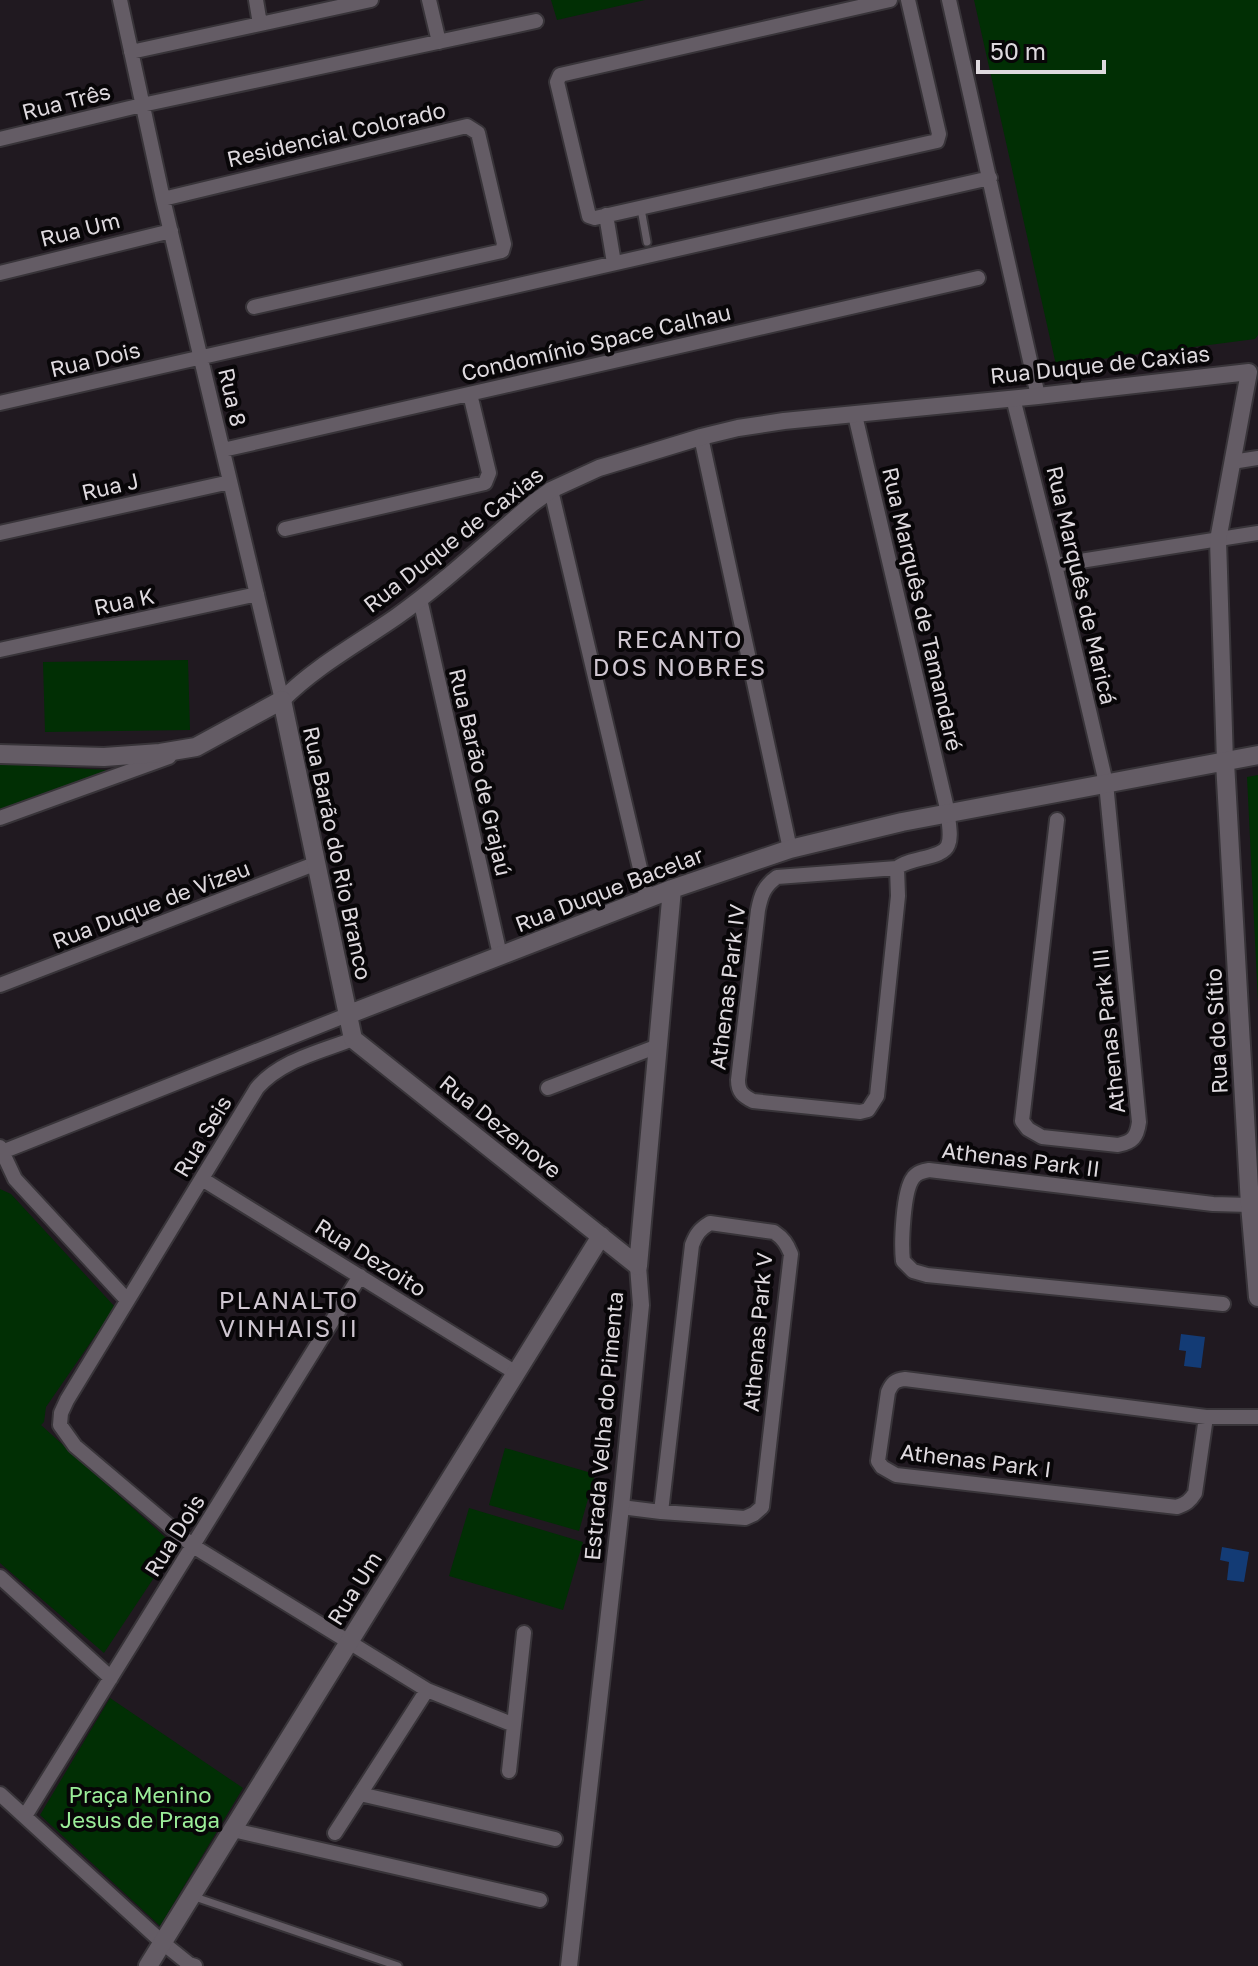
<svg xmlns="http://www.w3.org/2000/svg" width="1258" height="1966" font-family="'Golos Text',sans-serif">
	<rect width="100%" height="100%" fill="#201920"/>
	<path fill="#012f04" d="M551,0H645L557,20Z
		M974,0H1258V335L1255,339L1056,365Z
		M188,660L190,730L45,732L43,662Z
		M0,764L108,770L0,809Z
		M1258,775V1002L1247,777Z
		M0,1189L11,1194L115,1307L46,1407L44,1422L41,1425L175,1546L104,1653L0,1563Z
		M505,1448L595,1474L579,1531L489,1505Z
		M469,1508L583,1542L563,1610L449,1576Z
		M110,1698L243,1788L160,1926L40,1815Z"/>
	<path fill="#133b75" d="M1181,1334L1205,1337L1201,1368L1184,1366L1186,1351L1179,1350Z
		M1222,1547L1249,1552L1244,1582L1227,1580L1229,1562L1220,1560Z"/>
	<g fill="none" stroke-linecap="round" stroke-linejoin="round">
		<defs>
			<path id="service" d="M641,209L647,242
				M192,1896L398,1966"/>
			<path id="minor" d="M120,0L163,199L282,700
				M256,0L260,24
				M429,0L439,42
				M890,0L560,75L557,82L589,216L595,218L937,141L939,134L908,0
				M949,0L1038,396
				M131,52L371,0
				M0,139L142,105L536,21
				M163,199L467,126L478,133L504,244L502,251L254,307
				M606,215L614,263
				M0,273L171,231
				M1013,398L1055,565L1106,783L1139,1122C1137,1137 1133,1142 1118,1145L1042,1137L1028,1129L1022,1121L1057,820
				M0,403L990,178
				M855,415L948,813C948,822 952,836 948,845C943,859 910,857 897,868
				M701,437L790,849
				M223,450L978,278
				M1232,462L1258,458
				M551,490L647,898
				M285,529L485,483L489,473L470,394
				M0,533L230,482
				M1055,565L1258,533
				M420,599L500,955
				M0,650L257,594
				M0,818L169,757
				M897,868L898,896L877,1096L868,1110L860,1112L753,1101C743,1096 738,1092 738,1080L758,910C761,895 764,886 777,877Z
				M0,985L317,863
				M353,1039C320,1052 281,1060 257,1088L67,1400L61,1413L60,1425L75,1446L193,1546L427,1690L514,1725
				M548,1088L658,1046
				M0,1147L15,1179L127,1300
				M2,1152L347,1015
				M202,1179L516,1373
				M1223,1304L927,1275L913,1271L903,1261C901,1244 903,1191 913,1178C917,1172 923,1171 929,1170L1213,1204L1250,1205
				M1206,1417L1195,1493C1190,1501 1186,1504 1177,1507L896,1475L882,1467L878,1461L888,1392C892,1383 895,1380 905,1379L1206,1417H1258
				M621,1507L661,1512L745,1518L754,1514L762,1507L791,1254C787,1244 783,1238 774,1232L710,1223C700,1229 696,1234 692,1245L661,1512
				M0,1577L111,1678
				M509,1771L524,1633
				M0,1794L163,1943L189,1964L195,1966
				M360,1794L555,1839
				M25,1816L360,1276
				M233,1830L540,1900
				M335,1833L427,1690"/>
			<path id="tertiary" d="M282,700C316,666 357,644 396,617C444,583 488,541 533,503L551,490L599,468L701,437L738,428L784,421L1038,396L1249,372L1218,540L1225,762
				M569,1966L621,1507L641,1305L638,1266"/>
			<path id="secondary" d="M0,754L104,757L160,753L196,747L282,700L353,1039L638,1266
				M1225,762L1250,1205L1258,1297
				M347,1015L672,889L790,849L902,822L1258,755
				M638,1266L672,889
				M148,1966L601,1236"/>
		</defs>
		<use href="#service" stroke="#383439" stroke-width="11"/>
		<use href="#minor" stroke="#383439" stroke-width="18"/>
		<use href="#tertiary" stroke="#383439" stroke-width="20"/>
		<use href="#secondary" stroke="#383439" stroke-width="22"/>
		<use href="#service" stroke="#645c65" stroke-width="7"/>
		<use href="#minor" stroke="#645c65" stroke-width="14"/>
		<use href="#tertiary" stroke="#645c65" stroke-width="16"/>
		<use href="#secondary" stroke="#645c65" stroke-width="18"/>
	</g>
	<g text-anchor="middle" dominant-baseline="central" stroke-width="8" stroke-linejoin="round" paint-order="stroke">
		<g font-size="22" fill="#ded9de" stroke="#080608">
			<text transform="translate(66 101) rotate(-14)">Rua Três</text>
			<text transform="translate(336 134) rotate(-13)">Residencial Colorado</text>
			<text transform="translate(80 229) rotate(-14)">Rua Um</text>
			<text transform="translate(596 342) rotate(-13)">Condomínio Space Calhau</text>
			<text transform="translate(95 359) rotate(-13)">Rua Dois</text>
			<text transform="translate(1100 364) rotate(-6)">Rua Duque de Caxias</text>
			<text transform="translate(233 397) rotate(77)">Rua 8</text>
			<text transform="translate(110 486) rotate(-13)">Rua J</text>
			<text transform="translate(453 539) rotate(-38)">Rua Duque de Caxias</text>
			<text transform="translate(1082 585) rotate(77)">Rua Marquês de Maricá</text>
			<text transform="translate(124 601) rotate(-12)">Rua K</text>
			<text transform="translate(923 609) rotate(77)">Rua Marquês de Tamandaré</text>
			<text transform="translate(481 772) rotate(77)">Rua Barão de Grajaú</text>
			<text transform="translate(338 853) rotate(78)">Rua Barão do Rio Branco</text>
			<text transform="translate(609 889) rotate(-21)">Rua Duque Bacelar</text>
			<text transform="translate(151 904) rotate(-21)">Rua Duque de Vizeu</text>
			<text transform="translate(727 987) rotate(-83)">Athenas Park IV</text>
			<text transform="translate(1108 1031) rotate(-96)">Athenas Park III</text>
			<text transform="translate(1216 1031) rotate(-93)">Rua do Sítio</text>
			<text transform="translate(501 1126) rotate(39)">Rua Dezenove</text>
			<text transform="translate(202 1136) rotate(-59)">Rua Seis</text>
			<text transform="translate(1021 1159) rotate(7)">Athenas Park II</text>
			<text transform="translate(371 1257) rotate(32)">Rua Dezoito</text>
			<text transform="translate(757 1332) rotate(-85)">Athenas Park V</text>
			<text transform="translate(603 1426) rotate(-85)">Estrada Velha do Pimenta</text>
			<text transform="translate(976 1460) rotate(7)">Athenas Park I</text>
			<text transform="translate(174 1535) rotate(-58)">Rua Dois</text>
			<text transform="translate(354 1588) rotate(-58)">Rua Um</text>
		</g>
		<g font-size="22" fill="#9bed99" stroke="#080608">
			<text x="140" y="1794">Praça Menino<tspan x="140" dy="25">Jesus de Praga</tspan></text>
		</g>
		<g font-size="24" letter-spacing="2" fill="#cfc6d0" stroke="#080608">
			<text x="680" y="638">RECANTO<tspan x="680" dy="28">DOS NOBRES</tspan></text>
			<text x="289" y="1299">PLANALTO<tspan x="289" dy="28">VINHAIS II</tspan></text>
		</g>
	</g>
	<path d="M978 60v12h126v-12" fill="none" stroke="#ded9de" stroke-width="4"/>
	<text x="990" y="60" font-size="24" fill="#ded9de" stroke="#080608" stroke-width="6" paint-order="stroke">50 m</text>
</svg>
